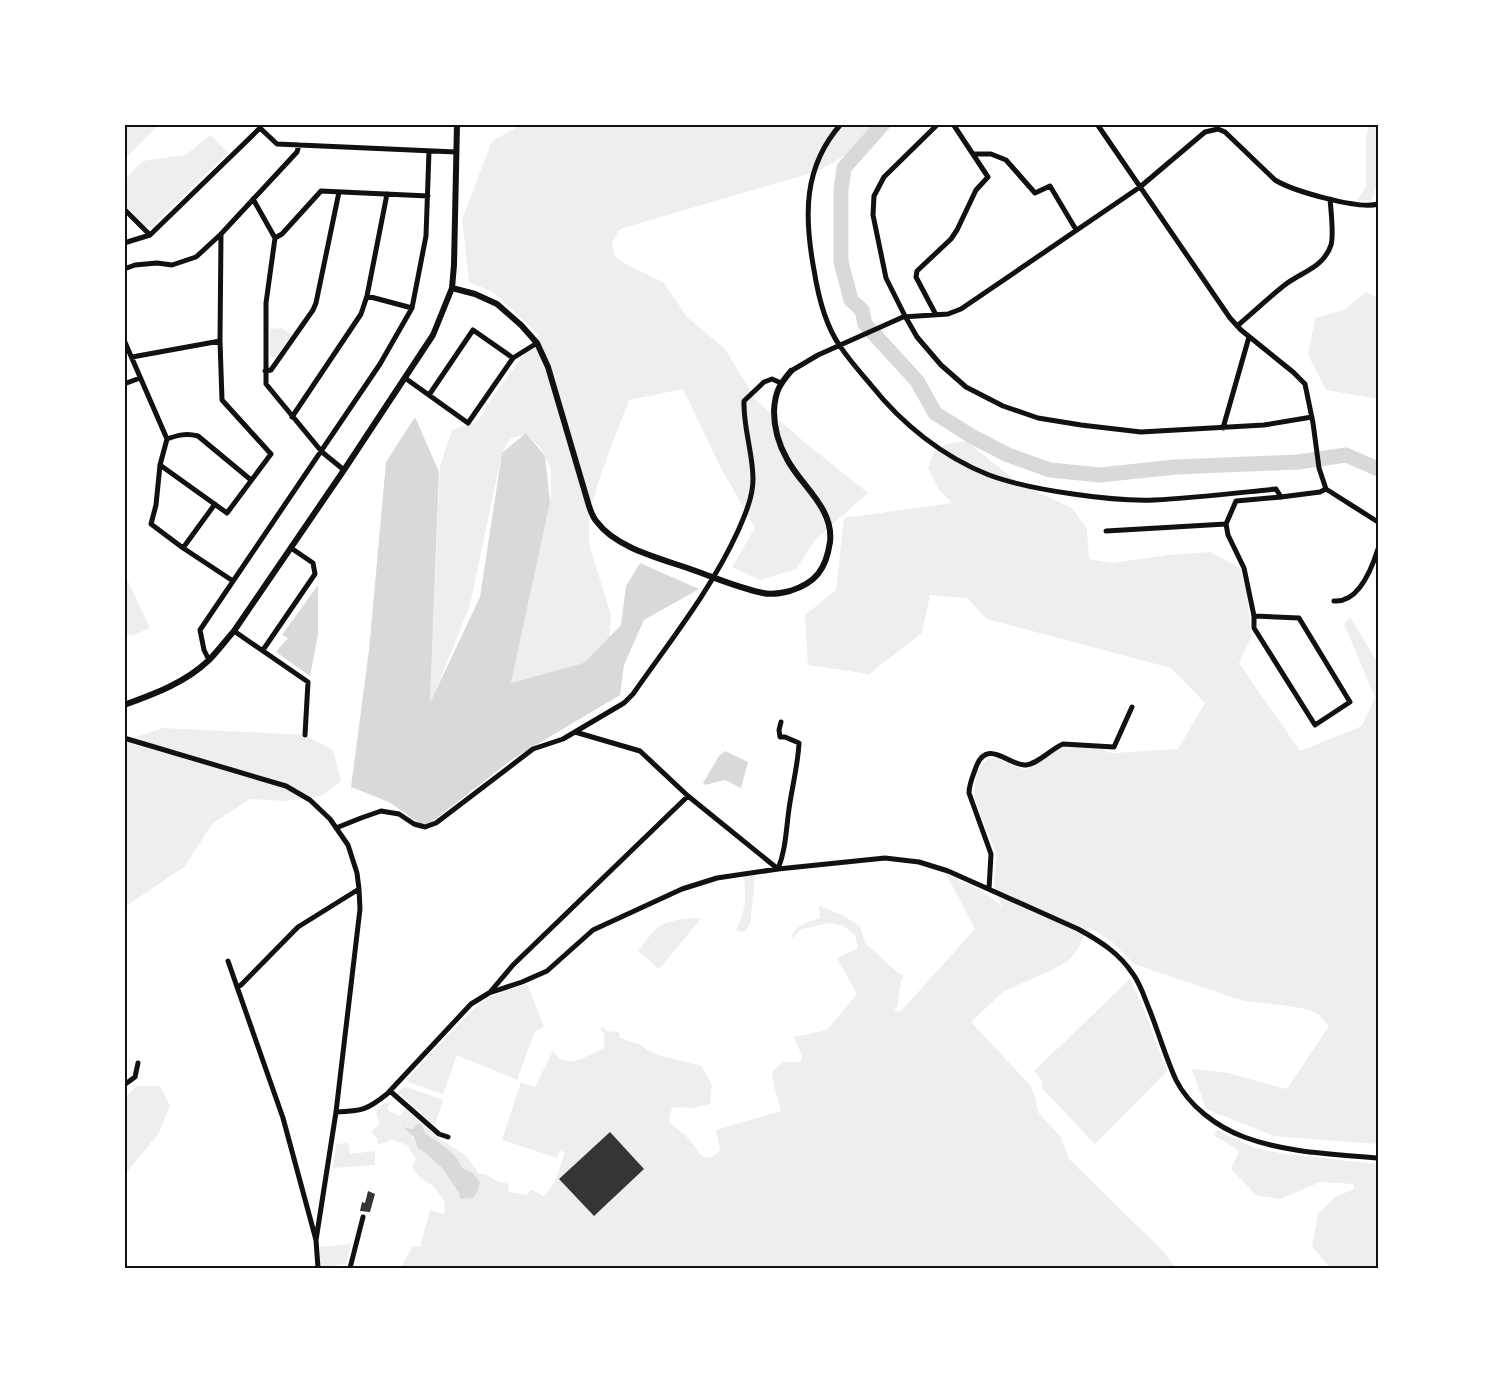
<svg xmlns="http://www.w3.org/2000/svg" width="1503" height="1393" font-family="Ubuntu,sans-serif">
	<rect width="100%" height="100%" fill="#fff"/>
	<path fill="#eee" fill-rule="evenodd" d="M125,124L158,125L125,159L124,125Z
		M523,124L874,125L872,133L856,149L818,171L620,229L612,243L615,257L631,267L663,282L688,318L725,349L757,401L808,445L868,493L815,540L796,569L760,580L732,567L755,528L721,468L683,389L629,400L602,471L589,512V544L611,615L609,639L584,664L557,675L511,683L551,496V469L540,447L526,434L510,439L502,453L470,605L430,705L440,466L452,430L478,421L494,395L539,335L493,292L469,282L462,219L492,141Z
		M1368,125L1378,126V182L1371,201L1357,200L1366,187V137L1369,126Z
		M210,135L228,153L151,227L145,226L125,205V179L143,161L186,155Z
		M1366,292L1376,297L1378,295V399L1326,390L1308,355L1315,318L1344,310Z
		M282,328L292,335L275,358L270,356V329Z
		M966,441L1020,484L1072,508L1087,529L1089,559L1113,563L1167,555L1210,552L1240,568L1247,594L1251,637L1239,663L1300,751L1362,726L1375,697L1344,624L1350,617L1376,660L1378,659V1144L1274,1136L1206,1109L1192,1069L1228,1073L1287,1089L1329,1026L1318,1014L1306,1009L1282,1005L1244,1001L1134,964L1112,942L1092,929L1087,928L1078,949L1068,961L1048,972L1004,991L971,1022L1030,1085L1034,1094L1038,1112L1061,1137L1069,1159L1164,1252L1176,1268H400L413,1246L420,1247L430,1210L444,1214L445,1208L444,1200L433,1186L418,1176L412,1166L416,1159L411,1152L409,1146L391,1139L384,1143L378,1144L377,1138L372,1133L373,1129L379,1125L376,1110L385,1103L390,1102L387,1110L400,1116L405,1109L437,1137L467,1157L479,1174C487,1173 488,1177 495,1180C499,1182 505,1183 509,1184L508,1192L528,1195L530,1189L544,1196C556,1185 560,1167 565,1152L560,1151L557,1158L502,1140L521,1082L535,1087L553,1051C568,1072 585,1056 604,1048V1034L600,1028L604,1027L606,1031L619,1032L620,1038L641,1045L649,1051L658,1055L702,1066L712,1085L710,1104L692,1108L672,1107L669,1122C675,1128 682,1132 688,1138C698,1148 703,1169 720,1150L716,1130L781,1111L774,1086L772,1072L783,1062H801L802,1056L794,1037L827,1030L857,994L837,958L858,948L855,935L844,926L829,923L802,929L791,939C794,925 808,922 820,918L819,906L840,914L860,926L865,943L897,972L904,976L901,981L897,1007L894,1010L900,1012L975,929L946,874L978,889L992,898L1002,907L995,888L994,881L997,856L975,800C973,785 977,756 997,758C1005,759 1017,767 1025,770C1038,765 1048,752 1061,748C1073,744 1091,748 1104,749L1106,752L1114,753L1178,749L1205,703L1171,668L987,619L967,598L930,595L922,633L869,674L808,665L805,615L836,590L844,518L952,503L937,487L928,468L934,452L947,444ZM417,1124L422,1126L426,1134L457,1158L462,1168L473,1173L442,1168L428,1155L418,1148L407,1127L413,1129Z
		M125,575L150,628L131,636L125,633Z
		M163,728L305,735L333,750L341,781L321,796L286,801L250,799L213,823L184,867L125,907L124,741Z
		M754,875L755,877L750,924L745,931L740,932L736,930C746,911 746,898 744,877Z
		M697,918L701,919L659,969L638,951C645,943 652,930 662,925C672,919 686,919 697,918Z
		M1130,979L1144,1010L1167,1071L1095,1144L1042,1088V1081L1034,1071Z
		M527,984L544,1027L535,1031L517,1080L457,1055L443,1094L408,1082L407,1080L439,1044L475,1008L486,999L497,994Z
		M137,1086H160L170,1106L159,1133L127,1172L125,1179V1097Z
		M407,1087L443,1100L435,1125L398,1092L402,1088Z
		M1217,1130L1255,1148L1285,1154L1378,1164V1268H1330L1312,1246L1318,1214L1335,1197L1354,1189L1353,1184L1320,1182L1280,1199L1256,1195L1231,1169L1239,1152L1234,1147L1214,1136Z
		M348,1143L350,1154L375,1151V1165L333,1168L336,1144Z
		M351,1244L346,1264L320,1267V1247Z"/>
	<path fill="#d9d9d9" d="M415,417L439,472L430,703L480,597L502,453L526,433L545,456L550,502L511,683L584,663L621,625L626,586L640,563L699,589L644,620L624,665L620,695L514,758L425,827L389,802L351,787L369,650L386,462Z
		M318,585V635L310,676L276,652L288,638L282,635Z
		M725,751L748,762L741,788L725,780L705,785L703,783L719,756Z
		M417,1124H420L422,1126L426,1134L444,1146L457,1158L462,1168L473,1173L480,1182L478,1190L473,1198L461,1199L459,1193L442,1168L428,1155L418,1148L413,1136L403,1127L413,1129Z"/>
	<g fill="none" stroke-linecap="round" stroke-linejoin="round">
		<path stroke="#d9d9d9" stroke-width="15" d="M883,124L844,168L841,190V262L851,300L862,310L865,324L917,381L935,413L973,437L1008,455L1050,470L1100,475L1175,467L1298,462L1346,455L1378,469"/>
	</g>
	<path fill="#353535" d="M610,1132L644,1169L594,1216L559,1179Z
		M368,1191L375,1194L370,1212L360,1211L362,1202L365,1203Z"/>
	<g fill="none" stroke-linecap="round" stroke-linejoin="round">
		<path stroke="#111" stroke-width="5" d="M841,124C803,167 804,216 814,270C818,295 825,325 840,346C849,360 861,373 871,385C902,424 943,457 989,475C1016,485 1045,490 1073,494C1100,498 1127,501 1154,500C1195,498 1236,493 1276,489L1281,497
			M938,124L884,177L874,196L873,215L886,278L905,316L917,337L941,365L966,387L1003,406L1038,418L1081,425L1141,432L1264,425L1312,417
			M1097,124L1230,318L1241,330L1293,372L1305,384L1313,423L1319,468L1326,489L1378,522
			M973,154H991L1006,160L1035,193L1050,186L1075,228
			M253,199L275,238L266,303V384L322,452L344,470
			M124,209L150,235
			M275,238L282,234L321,191L428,196
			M124,243L150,235L260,128L277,144L456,152
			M124,269L135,265L157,263L172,265L196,257L221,234L297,152L299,145
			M367,296L412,308
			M935,313L916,277L917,271L951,239L957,230L976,190L988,177L953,124
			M1237,326C1254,312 1269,297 1286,284C1302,272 1324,267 1331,245C1334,235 1331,211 1330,199
			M124,340L167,439L160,465L156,505L151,524L183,548L233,581
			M132,357L220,341
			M265,371L271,370L313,310L316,303L339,192
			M791,371L818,355L903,317L948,314L961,309L1140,187L1205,132L1218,129L1225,132L1275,180C1293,191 1359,210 1378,204
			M405,378L468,423L513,358L537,343
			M124,384L140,378
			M429,395L473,330L513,358
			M292,417L361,314L367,296L387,194
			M1223,428L1249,337
			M167,439C178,435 186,433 198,436L251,480
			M160,465L227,513L271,454L222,400L220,341L221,234
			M1106,531L1226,524
			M183,548L215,504
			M1334,601C1359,603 1372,568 1378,549
			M1254,616L1299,618L1350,702L1315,725L1254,628Z
			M1254,616L1244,568L1228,535L1226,524L1236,501L1281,497L1320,492L1326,489
			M234,631L308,682L305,735
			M263,650L315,574L313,563L291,548
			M209,660L204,650L200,630L380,364L412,308L426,236L429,151
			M575,732L640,751L688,796L778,869C786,849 786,830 789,809C792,787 798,765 799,743L785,737H780L779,730L781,722
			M124,738L286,786L310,800L330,819L348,845L357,873L359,889L360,909L336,1112L316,1240
			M336,828L361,818L381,811L399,814L414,824L425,827L436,823L533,749L563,739L624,703L633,694C670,641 711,590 738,531C745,515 753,497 753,479C753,453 743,427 744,401L764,382L772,379L781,383
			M989,889L991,854L969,793C969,785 972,778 975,770C986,735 1010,767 1026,765C1038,764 1051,749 1063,744L1114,747L1132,707
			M228,961L283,1118L316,1240L318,1268
			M237,987L241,985L298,927L359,889
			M491,991L513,965L688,796
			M124,1085L135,1077L138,1063
			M390,1091L439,1134L448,1137
			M336,1112C362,1111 367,1110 387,1094L471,1004L489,993L522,982L547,971L593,930L682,889L717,878L778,869L885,858L919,862L948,871L1078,929C1100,941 1119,953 1133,974C1141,985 1145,999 1150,1011C1159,1034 1166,1058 1176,1080C1189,1106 1217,1127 1244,1137C1287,1153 1333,1154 1378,1158
			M350,1268L363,1217"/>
		<path stroke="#111" stroke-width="6" d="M452,288L475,294L497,304L521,325L537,343L548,367L589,506C591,512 593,518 597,522C617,549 663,559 693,570C716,578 739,588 763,593C771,595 782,593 790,591C816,583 826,569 830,542C834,508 801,486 787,459C779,445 774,428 774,411C775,392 779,385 791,371
			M124,705C154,694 185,683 209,660C218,651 226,640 234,631L344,470L433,335L452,288L454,265L457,124"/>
	</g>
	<rect width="1503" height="1393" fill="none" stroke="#ffffff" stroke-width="252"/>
	<rect x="126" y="126" width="1251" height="1141" fill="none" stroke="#111" stroke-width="2"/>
</svg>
